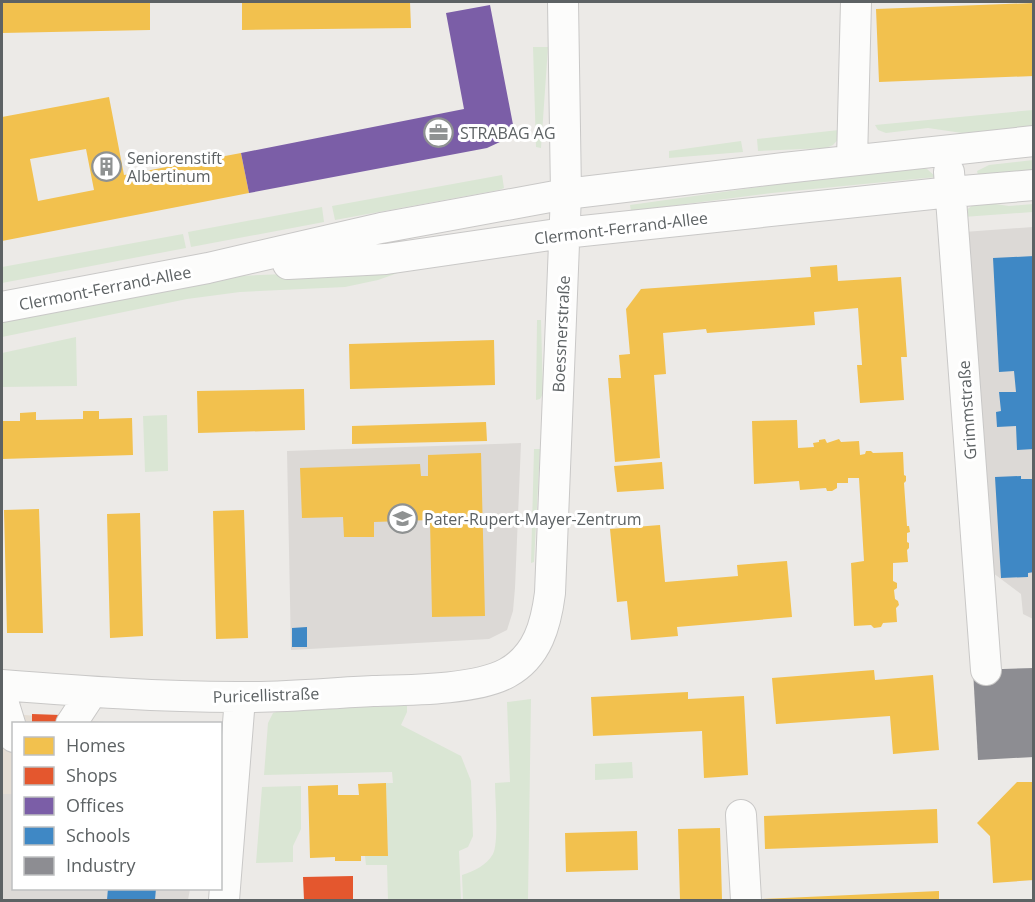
<svg xmlns="http://www.w3.org/2000/svg" width="1035" height="902" font-family="'Open Sans',sans-serif">
	<rect width="100%" height="100%" fill="#eceae7"/>
	<path fill="#e5ded5" d="M2,713L117,723L14,724L13,794H2Z"/>
	<path fill="#dcd9d6" d="M1033,227V619L1023,614L1021,594L985,567L964,232Z
		M521,443L515,588L513,611L507,630L489,639L291,650L287,451Z
		M2,794H13L14,888L190,889L188,900H2Z"/>
	<path fill="#dae6d4" d="M533,47H548L541,148L536,147Z
		M1033,110V127L962,133L928,128L886,133L878,130L875,125Z
		M848,129L833,145L826,148L758,151L757,139Z
		M741,141L743,152L669,158V151Z
		M1033,160V171L978,175L977,171L989,165Z
		M916,165L927,169L936,177L772,193L631,211L630,205Z
		M502,175L504,188L499,190L335,220L332,206Z
		M982,202L1009,206L1033,204V212L963,217C967,208 972,204 982,202Z
		M322,207L324,222L191,247L188,232Z
		M183,234L186,248L2,283V267Z
		M409,269L378,280L345,287L240,292L187,299L2,337V320L237,276Z
		M537,320H541L543,394L540,399L536,400Z
		M76,337L77,386L2,387V353Z
		M167,415L168,471L145,472L143,416Z
		M534,449H540L534,562L531,563Z
		M531,699L528,900H463L462,875C474,871 486,866 493,854C499,842 495,798 495,783L510,782L507,702Z
		M407,705V712L401,725L461,756L471,781L473,836L468,847L459,851L461,900H388L387,865H366L365,856H388L386,783H393L392,772L264,775L268,723L273,713L280,711Z
		M632,762L633,778L595,780V764Z
		M301,786V829L293,846V862L256,863L262,787Z"/>
	<path fill="#f2c14e" fill-rule="evenodd" d="M2,2H150V30L2,33Z
		M242,2H410L411,28L242,30Z
		M1034,3V76L879,82L876,9Z
		M109,97L124,175L241,153L249,193L2,241V117ZM86,149L94,190L38,201L30,159Z
		M837,265L838,281L901,277L907,357H901L904,400L860,403L857,365H862L858,308L814,312L815,325L707,333L706,329L663,333L666,374L654,375L660,458L615,462L608,378H621L619,355L630,354L626,309L641,289L811,277L810,267Z
		M494,340L495,385L350,389L349,344Z
		M304,389L305,430L198,433L197,391Z
		M83,411H99V419L132,418L133,455L2,459V421H20V413L36,412V420L83,419Z
		M797,420L798,448L814,447L813,443L819,442V440L825,439L827,443L839,439L841,442L859,441L860,455L865,454L866,451H871L873,453L903,452L904,475L906,476V481L904,483L907,526H909L910,532L907,533V542L909,543V548L907,550L908,562L893,563V581L897,583V588L894,590L895,599L898,601L899,605L896,608L897,622L883,623L881,627L874,628L871,625L854,626L851,563L864,561L859,478H848V483H837V488L832,491H827L826,488L800,490L799,481L754,484L752,421Z
		M486,422L487,441L352,444V426Z
		M481,453L485,616L432,617L430,520L374,522V537H344L343,517L302,518L300,468L420,464L421,476H428V455Z
		M662,462L664,489L617,492L614,466Z
		M39,509L43,633H7L4,510Z
		M244,510L248,638L216,639L213,511Z
		M140,513L143,636L110,638L107,514Z
		M660,525L665,582L738,576L737,565L787,561L792,617L677,627L678,636L631,640L627,601L617,602L610,529Z
		M874,670L875,680L933,675L939,750L893,754L890,716L776,724L772,678Z
		M688,692V699L744,696L748,775L704,778L702,731L593,736L591,697Z
		M1017,782H1034V880L993,883L990,836L977,823Z
		M386,783L388,856H361V861H335V857L310,858L308,786L338,785V795H359L358,784Z
		M937,809L938,843L765,849L764,816Z
		M720,828L722,899L680,900L678,829Z
		M637,831L638,870L566,872L565,833Z
		M939,891V900H762V899Z"/>
	<path fill="#e4572e" d="M32,714L60,715V724H32Z
		M353,876V900H304L303,877Z"/>
	<path fill="#7b5ea7" d="M490,5L515,135L487,148L249,193L241,153L464,109L446,13Z"/>
	<path fill="#3f88c5" d="M1034,256V449L1017,450L1016,426L997,427L996,412L1001,411L999,392H1016L1014,371L999,372L993,258Z
		M1021,476V479H1033L1034,572L1028,573V577L1001,578L995,477Z
		M307,627V647H292V628Z
		M108,888H156L155,900H107Z"/>
	<path fill="#8d8d92" d="M1034,668V757L978,760L973,670Z"/>
	<g fill="none" stroke-linecap="round" stroke-linejoin="round">
		<defs>
			<path id="minor" d="M852,160L856,2
				M949,172L986,670
				M288,264L386,259L564,233L951,192L1034,185
				M2,307L208,268L381,228L566,194L784,168L1034,141
				M2,685C80,691 158,697 237,697C282,698 328,693 373,691C409,690 476,690 507,673C538,656 546,624 550,593L566,194L563,2
				M2,698L14,737
				M71,724L92,692
				M741,815L746,900
				M224,900L240,698"/>
		</defs>
		<use href="#minor" stroke="#c9c8c7" stroke-width="32"/>
		<use href="#minor" stroke="#fcfcfb" stroke-width="30"/>
	</g>
	<defs>
		<symbol id="office-ring" viewBox="-11 -11 22 22"><circle r="9.5" fill="#fff" stroke="#8f9292" stroke-width="1.5"/><path d="M-6-3h4V-5.5h4V-3h4V5H-6ZM-1-4.5V-3h2v-1.5ZM-6 0V1H6V0Z" fill="#8f9292"/></symbol>
		<symbol id="building-ring" viewBox="-11 -11 22 22"><circle r="9.5" fill="#fff" stroke="#8f9292" stroke-width="1.5"/><path d="M-4-6H4V6H1V3H-1V6H-4ZM-2.5-4.3h1.7v1.8h-1.7ZM.8-4.3h1.7v1.8H.8ZM-2.5-1h1.7V.8h-1.7ZM.8-1h1.7V.8H.8Z" fill="#8f9292"/></symbol>
		<symbol id="school-ring" viewBox="-11 -11 22 22"><circle r="9.5" fill="#fff" stroke="#8f9292" stroke-width="1.5"/><path d="M0-5L7-2L0 1L-7-2ZM-4 1L0 2.5L4 1V4Q0 6-4 4Z" fill="#8f9292"/></symbol>
	</defs>
	<g fill-rule="evenodd">
		<use href="#office-ring" x="422" y="116" width="33" height="33"/>
		<use href="#building-ring" x="90" y="150" width="33" height="33"/>
		<use href="#school-ring" x="386" y="502" width="33" height="33"/>
	</g>
	<g text-anchor="middle" dominant-baseline="central" stroke-width="6" stroke-linejoin="round" paint-order="stroke">
		<g font-size="16" fill="#5d6264" stroke="#fff" text-anchor="start">
			<text x="460" y="133">STRABAG AG</text>
			<text x="127" y="158">Seniorenstift<tspan x="127" dy="18">Albertinum</tspan></text>
			<text x="424" y="519">Pater-Rupert-Mayer-Zentrum</text>
		</g>
		<g font-size="16" fill="#5d6264" stroke="#fff">
			<text transform="translate(621 228) rotate(-7)">Clermont-Ferrand-Allee</text>
			<text transform="translate(105 288) rotate(-11)">Clermont-Ferrand-Allee</text>
			<text transform="translate(561 334) rotate(-87)">Boessnerstraße</text>
			<text transform="translate(967 410) rotate(-94)">Grimmstraße</text>
			<text transform="translate(266 695) rotate(-2)">Puricellistraße</text>
		</g>
	</g>
	<rect width="1035" height="902" fill="none" stroke="#5d6264" stroke-width="6"/>
	<rect x="12" y="722" width="210" height="168" fill="#ffffff" stroke="#bec0c1" stroke-width="1.5"/>
	<rect x="24" y="737" width="30" height="18" fill="#f2c14e" stroke="#bec0c1" stroke-width="1.5"/>
	<text x="66" y="752" font-size="18" fill="#5d6264">Homes</text>
	<rect x="24" y="767" width="30" height="18" fill="#e4572e" stroke="#bec0c1" stroke-width="1.5"/>
	<text x="66" y="782" font-size="18" fill="#5d6264">Shops</text>
	<rect x="24" y="797" width="30" height="18" fill="#7b5ea7" stroke="#bec0c1" stroke-width="1.5"/>
	<text x="66" y="812" font-size="18" fill="#5d6264">Offices</text>
	<rect x="24" y="827" width="30" height="18" fill="#3f88c5" stroke="#bec0c1" stroke-width="1.5"/>
	<text x="66" y="842" font-size="18" fill="#5d6264">Schools</text>
	<rect x="24" y="857" width="30" height="18" fill="#8d8d92" stroke="#bec0c1" stroke-width="1.5"/>
	<text x="66" y="872" font-size="18" fill="#5d6264">Industry</text>
</svg>
